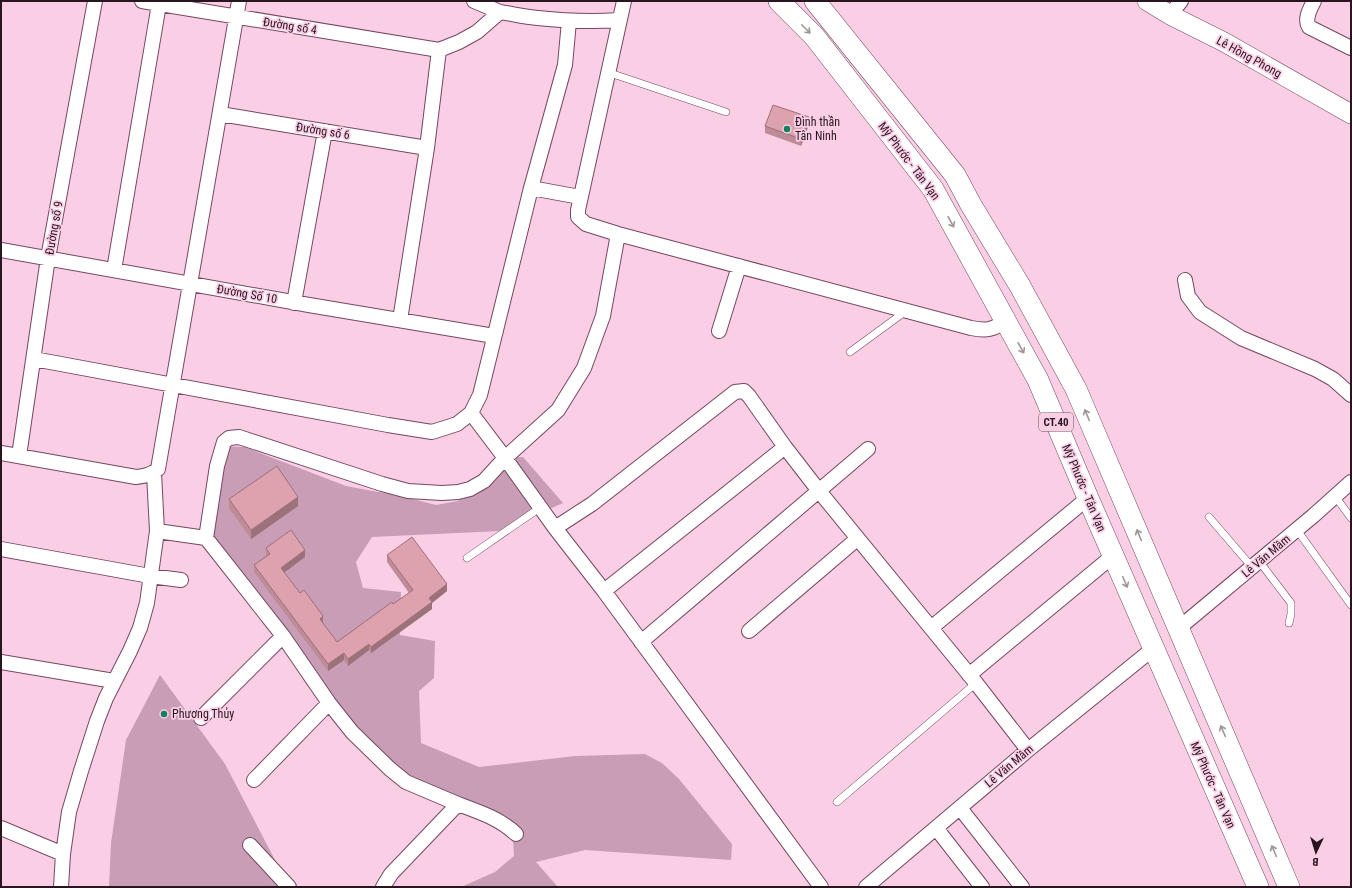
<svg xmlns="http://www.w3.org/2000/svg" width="1352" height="888" font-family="'Roboto Condensed',sans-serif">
	<rect width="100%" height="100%" fill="#facfe6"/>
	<path fill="#c99db5" d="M219,446L244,447L346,486L405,497L436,505L458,501L505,458L523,457L563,503L500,531L372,537L356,562L363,588L401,592L400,635L435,641L434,678L419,691L421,743L479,767L575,756L645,754L662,763L679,779L732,844L731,860L585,850L536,862L558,887H461L495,872L514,856L512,825L399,779L366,742L206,538Z
		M160,675L225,764L276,862L295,887H109L111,843L126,740Z"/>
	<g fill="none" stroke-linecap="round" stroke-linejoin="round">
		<defs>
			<path id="lane" d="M607,72L726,112
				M850,352L906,311
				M1335,496L1351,518
				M1209,517L1252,567
				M1297,530L1351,605
				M467,558L541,507
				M1259,561L1291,603V614L1289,623
				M837,802L976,683"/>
			<path id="street" d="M142,1L439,50
				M474,1L500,12
				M624,1L578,210V217L586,224L618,234L971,328C987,331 992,330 1006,321
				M1314,1C1310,9 1304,19 1309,27L1351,48
				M1170,15L1181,1
				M220,114L427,148
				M531,188L580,197
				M1,250L309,305L494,336
				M114,270L159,4
				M1185,280L1188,296L1200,312L1241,338L1315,369L1333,379L1351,395
				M294,303L325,131
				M400,320L427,148L439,50L459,42L477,32L500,12C513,14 525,17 538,18C565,21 592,22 619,20
				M719,331L739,266
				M34,359L388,425L432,432L457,424L471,413L480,395L483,383L531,188L565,65L569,21
				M471,413L505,458L555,528L604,591L821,887
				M1,453L136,477C144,476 151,475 158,469L239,1
				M19,456L48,258L95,1
				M555,528L592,504L735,392L744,391L749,396L785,447L819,491L976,683L1028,750
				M157,531L206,538L283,636L329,703L352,732L390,769L406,782L458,804L391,874L383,887
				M206,538L217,466L224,442L229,438L239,437L382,484L408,491L442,493L458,492L470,489L484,481L505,458L558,410L584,368L603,316L618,234
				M1,549L150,576L181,580
				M604,591L785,447
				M931,628L1088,498
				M1179,628L1313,516L1351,482
				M749,631L857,539
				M641,642L868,449
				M1,662L114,681
				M969,675L1114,555
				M201,718L283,636
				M254,780L329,703
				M458,804C479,812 499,818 516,834
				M960,808L1022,887
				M1,828L63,854
				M936,828L982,887
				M250,845L289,887
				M61,887L63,854L69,812L81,771L97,721L106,698L130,651L140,628L147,603L157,531L154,473
				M866,887L1028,750L1154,648"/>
			<path id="secondary" d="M1147,1L1170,15L1224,42L1351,114"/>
			<path id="primary" d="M779,1L814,36L933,189L1038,380L1088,498L1258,887
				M815,1L955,175L971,205L1020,286L1076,389L1289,887"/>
		</defs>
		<use href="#lane" stroke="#754761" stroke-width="8"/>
		<use href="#street" stroke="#754761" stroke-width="16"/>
		<use href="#secondary" stroke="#754761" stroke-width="20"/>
		<use href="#primary" stroke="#754761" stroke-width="22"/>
		<use href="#lane" stroke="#fff" stroke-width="7"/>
		<use href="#street" stroke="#fff" stroke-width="14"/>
		<use href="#secondary" stroke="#fff" stroke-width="19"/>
		<use href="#primary" stroke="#fff" stroke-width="21"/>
	</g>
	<path fill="#be8b96" d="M809,124L801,146L765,133V126Z
		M229,499L298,506L251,539L229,508Z
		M266,548L305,557L284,572L300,593L323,623L337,642L393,604L409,593L387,562V555L447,591L432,603V609L371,653L369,650L348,666L344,660L328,671L254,572V565L266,556Z"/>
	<path fill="#9b717a" d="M809,117V124L801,146V139Z
		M298,497V506L251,539V530Z
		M305,550V557L281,575V568Z
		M447,584V591L432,603V609L371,653V647L429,598Z
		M323,616V623L320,626V619Z
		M369,644V650L348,666V659Z
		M344,653V660L328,671V664Z"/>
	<path fill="#dda2ae" stroke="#9b717a" d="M773,105L809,117L801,139L765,126Z
		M277,466L298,497L251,530L229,499Z
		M291,530L305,550L281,568L300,593L304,590L323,616L320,619L337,642L392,602L393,604L413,590L387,555L412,537L447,584L429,598L432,602L371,647L369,644L348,659L344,653L328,664L254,565L270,554L266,548Z"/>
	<defs><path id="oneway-shaft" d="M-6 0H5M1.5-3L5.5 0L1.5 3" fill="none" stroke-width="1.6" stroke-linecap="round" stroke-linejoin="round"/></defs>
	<g stroke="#9e969b">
		<use href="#oneway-shaft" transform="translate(806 29) rotate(45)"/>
		<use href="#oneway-shaft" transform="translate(951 222) rotate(61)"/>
		<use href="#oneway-shaft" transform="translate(1021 348) rotate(61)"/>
		<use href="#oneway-shaft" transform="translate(1087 415) rotate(-113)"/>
		<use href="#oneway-shaft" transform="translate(1139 535) rotate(-113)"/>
		<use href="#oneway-shaft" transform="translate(1125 582) rotate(67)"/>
		<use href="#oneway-shaft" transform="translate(1223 731) rotate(-113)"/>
		<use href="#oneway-shaft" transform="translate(1274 851) rotate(-113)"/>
	</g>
	<g fill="#12815e" stroke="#facfe6" stroke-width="1.5">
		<circle cx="787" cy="129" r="4"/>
		<circle cx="164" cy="714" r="4"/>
	</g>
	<g text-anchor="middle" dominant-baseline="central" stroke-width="3.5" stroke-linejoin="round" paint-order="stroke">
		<rect fill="#facfe6" stroke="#674d5b" stroke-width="1" x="1039" y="413" width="34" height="18" rx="3"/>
		<g font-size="11" font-weight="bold" fill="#281520">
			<text x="1056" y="422">CT.40</text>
		</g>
		<g font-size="12" fill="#281520" stroke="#facfe6">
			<text transform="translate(290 26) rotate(9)">Đường số 4</text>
			<text transform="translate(1249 57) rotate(29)">Lê Hồng Phong</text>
			<text transform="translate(323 131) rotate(9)">Đường số 6</text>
			<text transform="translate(909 161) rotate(53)">Mỹ Phước - Tân Vạn</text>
			<text transform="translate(54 228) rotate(-80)">Đường số 9</text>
			<text transform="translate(247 294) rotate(10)">Đường Số 10</text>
			<text transform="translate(1084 488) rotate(67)">Mỹ Phước - Tân Vạn</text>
			<text transform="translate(1266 556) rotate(-40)">Lê Văn Mầm</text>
			<text transform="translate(1009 766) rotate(-40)">Lê Văn Mầm</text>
			<text transform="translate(1213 785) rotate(66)">Mỹ Phước - Tân Vạn</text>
		</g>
		<g font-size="12" fill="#281520" stroke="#facfe6" text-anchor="start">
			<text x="795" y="122">Đình thần<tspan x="795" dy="14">Tân Ninh</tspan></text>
			<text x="172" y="714">Phương Thủy</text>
		</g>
	</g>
	<rect width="1352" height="888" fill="none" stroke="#281520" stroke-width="4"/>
	<g transform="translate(1316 852) rotate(184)" stroke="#facfe6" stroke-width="3" paint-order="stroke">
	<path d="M0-3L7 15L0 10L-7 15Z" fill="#281520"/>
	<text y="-6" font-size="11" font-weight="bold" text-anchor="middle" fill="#281520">B</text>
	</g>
</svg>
